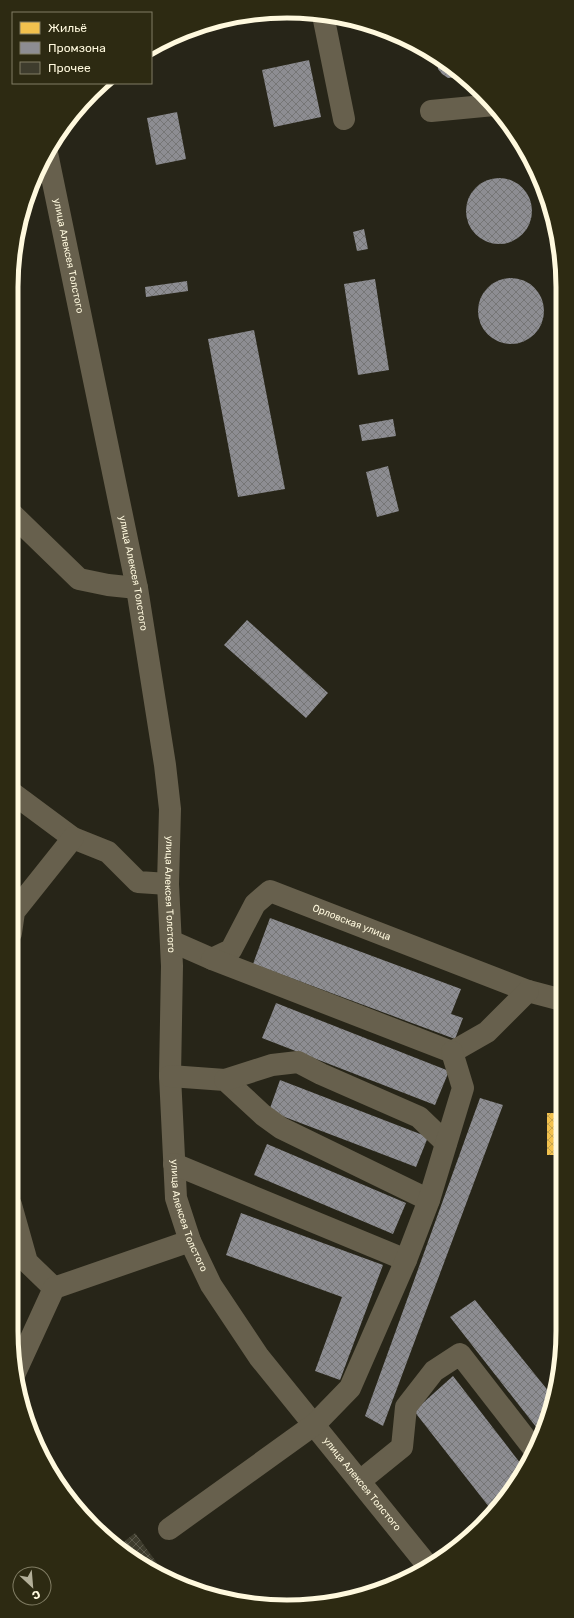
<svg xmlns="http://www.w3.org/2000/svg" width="574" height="1618" font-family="Rubik,sans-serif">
	<defs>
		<pattern id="homes-cross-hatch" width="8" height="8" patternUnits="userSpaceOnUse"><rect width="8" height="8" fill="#f2c14e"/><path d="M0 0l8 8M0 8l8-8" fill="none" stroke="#c8a44b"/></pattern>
		<pattern id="industry-cross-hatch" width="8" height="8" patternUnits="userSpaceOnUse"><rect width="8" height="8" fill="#8d8d92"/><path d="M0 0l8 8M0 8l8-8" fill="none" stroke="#767676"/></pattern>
		<pattern id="building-cross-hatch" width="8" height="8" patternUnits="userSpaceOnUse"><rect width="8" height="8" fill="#3e3c2d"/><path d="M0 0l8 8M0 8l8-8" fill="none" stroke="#5b594b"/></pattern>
	</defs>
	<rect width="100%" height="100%" fill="#272518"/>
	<path fill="url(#homes-cross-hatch)" d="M547,1113H563V1155H547Z"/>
	<path fill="url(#industry-cross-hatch)" d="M437,58L461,77L448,78L442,74L438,69Z
		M309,60L321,117L274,127L262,70Z
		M177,112L186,159L156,165L147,118Z
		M466 211a33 33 0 1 1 66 0a33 33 0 1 1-66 0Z
		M364,229L368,249L357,251L353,232Z
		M478 311a33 33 0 1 1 66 0a33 33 0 1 1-66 0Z
		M375,279L389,370L358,375L344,284Z
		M187,281L188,291L146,297L145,287Z
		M254,330L285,489L238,497L208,339Z
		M393,419L396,436L362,441L359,425Z
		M388,466L399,511L377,517L366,472Z
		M247,620L328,693L306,718L224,645Z
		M270,918L461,989L451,1014L463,1018L455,1039L253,964Z
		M276,1003L449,1071L435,1105L262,1038Z
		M280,1080L428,1137L416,1167L269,1111Z
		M480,1098L503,1105L383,1426L365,1416Z
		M267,1144L406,1203L393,1234L254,1175Z
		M241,1213L383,1265L340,1380L315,1371L342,1297L226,1255Z
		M475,1300L554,1398L540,1432L450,1317Z
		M453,1376L524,1468L516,1485L493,1512L414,1411Z"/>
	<path fill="url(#building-cross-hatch)" d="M135,1533L157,1563L150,1569L116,1548Z"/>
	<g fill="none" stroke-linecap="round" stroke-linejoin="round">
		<g stroke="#67604d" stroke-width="22">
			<path d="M323,15L344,119"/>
			<path d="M431,111L494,105"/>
			<path id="s1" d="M47,153L137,588L165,765L170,809L168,884L172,966L170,1076L176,1198L190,1241L211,1285L259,1357L428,1566"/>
			<path d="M11,513L79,579L108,585L137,588"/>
			<path d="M11,792L73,838L108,852L138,882L168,884"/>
			<path d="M11,933L14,912L73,838"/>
			<path id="s2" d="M171,941L212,959L231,950L255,904L270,891L528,991L562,1000"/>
			<path d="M212,959L452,1052L487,1032L528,991"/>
			<path d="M170,1076L225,1080L263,1115L281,1128L429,1200"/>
			<path d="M225,1080L272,1065L298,1062L321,1074L419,1117L446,1143"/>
			<path d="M174,1164L406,1260"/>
			<path d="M11,1205L27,1262L54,1288"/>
			<path d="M15,1373L54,1288L190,1241"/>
			<path d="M360,1481L402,1447L406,1407L434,1371L460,1354L533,1448"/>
			<path d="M169,1529L315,1424L350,1388L406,1260L429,1200L463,1088L452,1052"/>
		</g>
	</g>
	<g text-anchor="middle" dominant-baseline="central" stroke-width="4" stroke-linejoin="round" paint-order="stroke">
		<g font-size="10" fill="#fff9de" stroke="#2d2a12">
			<text stroke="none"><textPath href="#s1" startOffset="105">улица Алексея Толстого</textPath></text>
			<text stroke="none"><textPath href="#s1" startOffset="429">улица Алексея Толстого</textPath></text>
			<text stroke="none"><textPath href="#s1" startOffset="753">улица Алексея Толстого</textPath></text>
			<text stroke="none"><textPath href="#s2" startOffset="225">Орловская улица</textPath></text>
			<text stroke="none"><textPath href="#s1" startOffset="1077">улица Алексея Толстого</textPath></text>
			<text stroke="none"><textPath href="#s1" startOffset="1401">улица Алексея Толстого</textPath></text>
		</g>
	</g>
	<path d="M0 0H574V1618H0ZM287 18H287A269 269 0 0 1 556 287V1331A269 269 0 0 1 287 1600H287A269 269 0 0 1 18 1331V287A269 269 0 0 1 287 18Z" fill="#2d2a12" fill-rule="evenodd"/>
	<path fill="none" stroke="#fff9de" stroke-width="5" d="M287 18H287A269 269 0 0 1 556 287V1331A269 269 0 0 1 287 1600H287A269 269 0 0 1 18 1331V287A269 269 0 0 1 287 18Z"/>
	<rect x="12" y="12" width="140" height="72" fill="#2d2a12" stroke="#817d64"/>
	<rect x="20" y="22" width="20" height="12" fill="#f2c14e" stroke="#817d64"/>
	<text x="48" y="32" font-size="12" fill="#fff9de">Жильё</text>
	<rect x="20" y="42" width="20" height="12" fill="#8d8d92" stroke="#817d64"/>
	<text x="48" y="52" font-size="12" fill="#fff9de">Промзона</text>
	<rect x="20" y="62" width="20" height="12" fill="#3e3c2d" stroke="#817d64"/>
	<text x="48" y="72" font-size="12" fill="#fff9de">Прочее</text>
	<g transform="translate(32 1586) rotate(154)"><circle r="19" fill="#2d2a12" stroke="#817d64"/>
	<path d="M0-3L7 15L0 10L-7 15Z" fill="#b3af99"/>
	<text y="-6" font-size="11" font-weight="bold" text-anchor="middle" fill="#fff9de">С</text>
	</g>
</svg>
